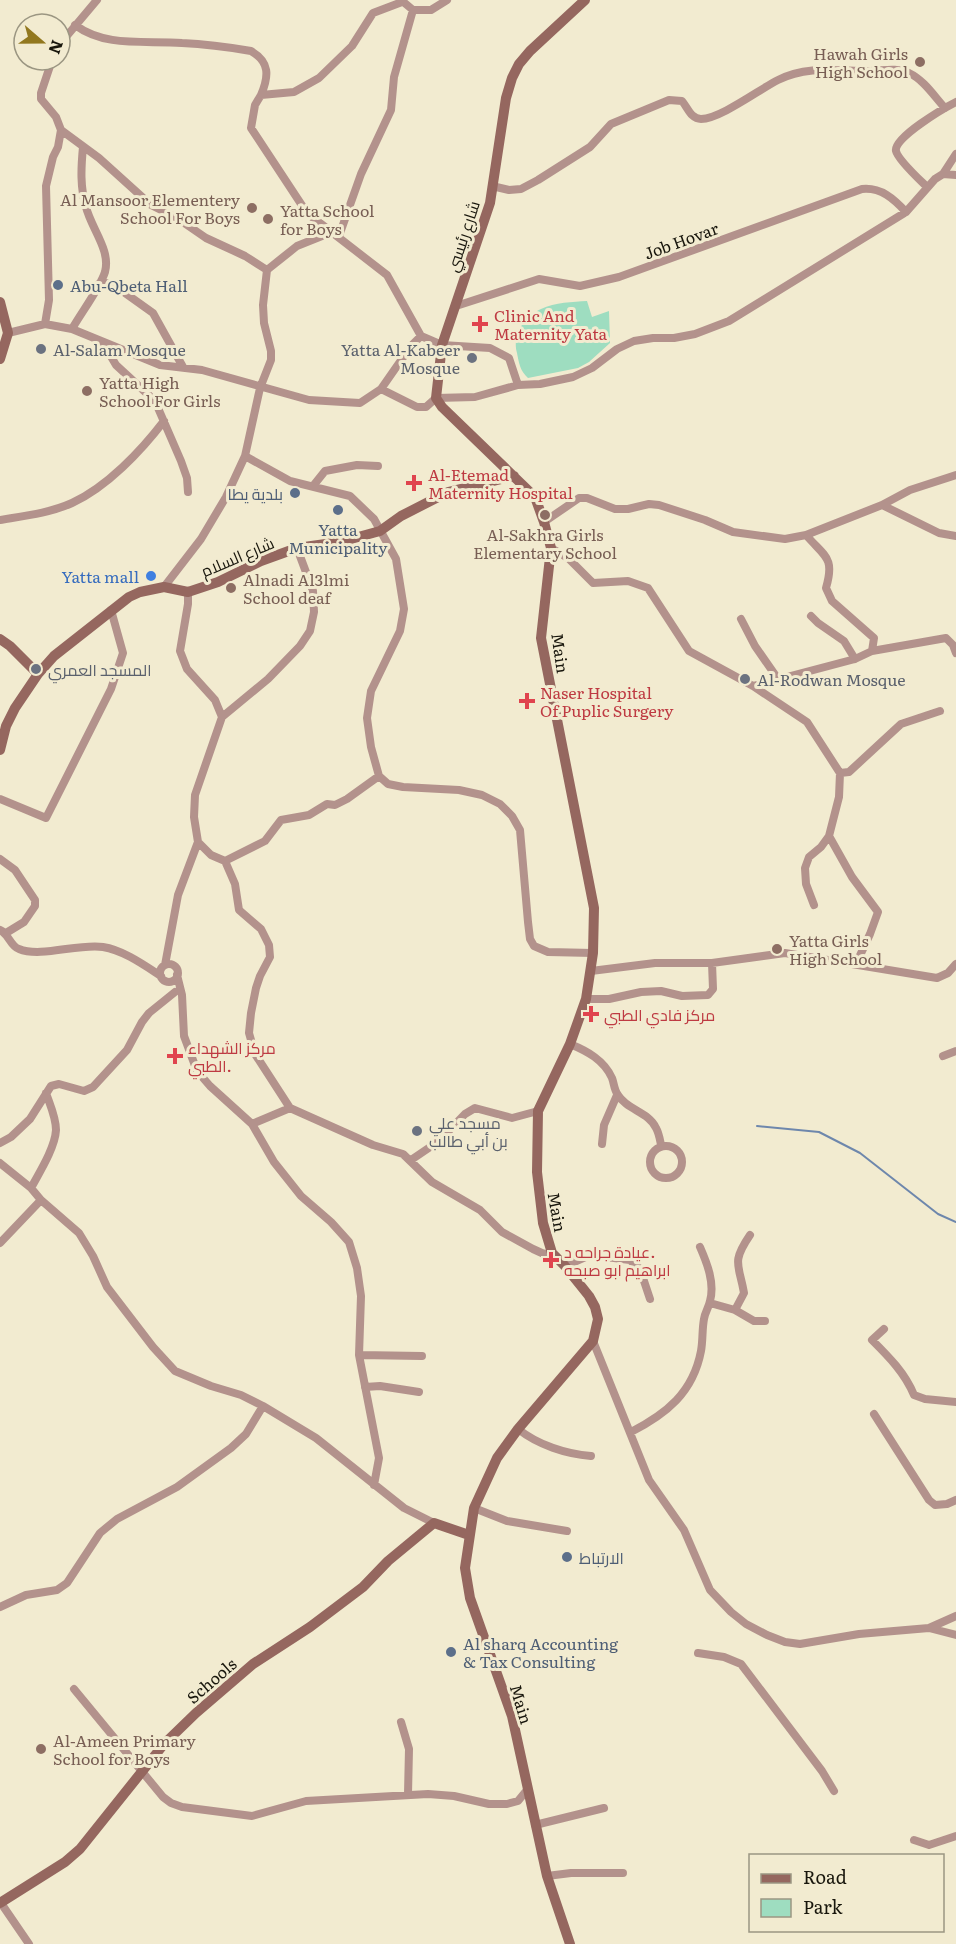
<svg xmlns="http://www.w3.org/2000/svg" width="956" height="1944" font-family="Literata,Cairo,serif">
	<rect width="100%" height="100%" fill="#f2ebd0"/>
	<path fill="#9eddc0" d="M587,301L592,317L609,311L610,343L589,362L578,368L528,378C520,371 519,363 517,353C512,334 524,317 541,309C555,302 573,302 587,301Z"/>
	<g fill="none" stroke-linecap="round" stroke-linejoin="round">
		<path stroke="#6e87ac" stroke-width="2" d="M757,1126L819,1132L860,1153L938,1214L956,1222"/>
		<path stroke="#b3928c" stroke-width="8" d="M401,0L413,10H431L447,0
			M402,2L373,13L352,46L319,78L294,92L261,95L255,105L251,128L307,213L387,275L421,336L442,345L490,348L509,358L518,385L540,384L573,377L592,368L617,349L634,341L653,338H674L695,334L729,321L906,212L935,179L943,174L956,175
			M75,25C106,48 146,40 182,43C205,44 228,47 251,51C270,62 269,76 261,95
			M60,44L97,0
			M61,130L99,158L151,205L177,218L206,238L245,256L267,270L297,246L332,232
			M943,174L956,154
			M492,186L509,190L521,189L538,180L590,147L611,124L669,100L682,101C688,108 691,119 701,119C720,119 760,89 778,80C807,65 838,71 868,71C883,71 895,67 909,73C924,80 934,96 945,108
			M927,187C920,180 898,160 896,151C893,138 944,108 956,102
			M339,236L361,174L391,110L394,77L413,10
			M99,284L111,283L153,313L183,367
			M456,306L539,279L580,286L619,277L862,189C881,187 894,199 906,212
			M45,324L49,300L46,186L53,157L58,147L61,130L56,117L41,99V93L52,60
			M72,329C81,313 100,288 105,272C111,250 91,228 86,207C80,187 81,168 83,147
			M8,333L45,324L72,329L160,365L202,370L309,400L360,403L381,389L411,346L421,336
			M103,343L116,365L155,401L181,461L187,478L188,492
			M381,389L417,407H426L436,398L475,397L518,385
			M245,456L260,388L271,360V351L264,323L263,305L267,270
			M313,486L325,471L357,465L378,466
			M882,505L910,490L956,475
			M0,520C24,516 50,513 72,503C107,487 141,451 164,421
			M544,522L579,498H587L615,509H628L649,504L659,505L705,520L733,532L785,539L806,535L882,505L939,533L956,536
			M551,548L568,558L593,583L628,581L648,588L689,651L753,686L807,722L840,773L839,797L829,836L821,847L809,857L805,868L806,884L814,905
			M164,587L201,539L226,497L245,456L290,481L350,496L374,519L396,559L404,609L400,631L371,691L367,718L371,747L379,776L388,784L403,787L459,790L482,795L500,804L512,816L520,830L528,922L530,939L534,946L548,952L593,953
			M188,592V604L180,651L187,669L215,700L222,717
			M811,616L818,623L844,641L855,659
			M741,619L755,646L778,679
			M872,651L946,638L953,645L956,653
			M753,686L855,659L872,651L874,638L832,601L826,588C835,557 825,557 806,535
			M840,773L849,772L901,724L940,711
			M0,799L46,818L111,689L123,653L111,610
			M829,836L852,877L878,912L870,934L856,964
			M198,842L211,855L225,861L265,841L281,820L309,815L327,804L335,805L347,799L379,776
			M0,859L15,870L35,900V906L24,922L6,933
			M225,861L235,884L239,910L261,929L269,945L270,957L260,976L256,988L251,1013L249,1033L255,1054L290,1108L373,1145L403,1154L432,1182L480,1210L502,1232L533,1249L544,1254L552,1253
			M0,930C9,934 10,946 19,949C41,958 79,943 103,947C123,950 144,965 161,976
			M160 973a9 9 0 1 1 18 0a9 9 0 1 1-18 0Z
			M165,965L178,895L198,842L194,817L195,795L222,717L268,679L300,646L310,631L314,612L313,591L297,548
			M591,971L655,963H712L785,953L937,978L948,973L956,964
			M177,975L182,995L184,1036L197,1071L210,1086L252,1124L274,1162L301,1196L331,1222L349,1242L357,1268L361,1296L359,1355L379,1458L374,1485
			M586,999H609L641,992L661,991L682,996L708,995L713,989L712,963
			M570,1044C587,1051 604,1060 612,1078C614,1083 614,1090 618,1095C627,1110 649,1112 656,1128C659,1133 660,1140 661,1145
			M943,1056L956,1051
			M252,1124L290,1108
			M0,1143L11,1137L30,1119L51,1086L59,1084L84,1091L93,1087L127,1050L142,1022L149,1013L175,992
			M602,1144L604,1125L617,1095
			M650 1162a16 16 0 1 1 32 0a16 16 0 1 1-32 0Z
			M411,1160L439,1141L465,1114L475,1108L512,1118L538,1111
			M0,1163L31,1188L41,1200L79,1233L93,1256L107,1287L153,1347L175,1371L211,1386L241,1395L263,1406L316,1438L404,1508L434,1523
			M31,1188C39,1173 55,1148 56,1130C56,1117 50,1105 46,1093
			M0,1243L41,1200
			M565,1266L590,1255L630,1260L640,1269L650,1299
			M710,1303L735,1310L754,1321H765
			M735,1310L744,1293C739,1264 731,1263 750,1235
			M884,1329L872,1340C889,1357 905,1373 914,1395L925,1399L956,1402
			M593,1341L649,1480L684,1530L710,1590L731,1612L746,1624L767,1635L785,1642L800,1644L859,1634L929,1628L956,1616
			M359,1355L422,1356
			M365,1387L380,1386L419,1392
			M874,1414L929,1500L935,1505L947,1504L956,1500
			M518,1429C538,1445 566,1454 591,1456
			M631,1432C666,1414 693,1393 701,1351C703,1340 702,1329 704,1319C705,1312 709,1307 710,1301C715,1283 707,1263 700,1247
			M474,1508L507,1521L567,1531
			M0,1607L26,1595L57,1590L67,1583L100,1533L117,1519L177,1487L231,1448L246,1434L263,1406
			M929,1628L956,1635
			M698,1653L724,1657L741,1664L822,1771L834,1791
			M74,1689L163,1797L171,1803L182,1807L252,1816L306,1801L428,1794L454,1796L489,1804H507L518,1801L527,1790
			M401,1722L409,1749L408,1794
			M535,1825L604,1808
			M914,1840L929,1845L956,1836
			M547,1876L571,1873H623
			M1,1903L29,1944"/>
		<path stroke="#95675f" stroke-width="10" d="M0,302L8,333L0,359
			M0,639L10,646L38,674
			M0,750L6,726L15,708L38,674L54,656L129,597L140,592L164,587L188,592L218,582L261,561L297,548L340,542L380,531L401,516L448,492L514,476
			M0,1903L65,1862L80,1849L164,1744L196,1713L253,1664L310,1627L363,1587L388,1561L434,1523L469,1535
			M570,1944L547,1876L512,1716L470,1598L465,1568L474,1508L497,1458L518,1429L593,1341L598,1319L595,1307L589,1296L565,1266L552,1253L543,1223L537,1172L538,1111L570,1044L586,999L593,953L594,908L541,638L551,548L544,522L535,497L442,407L436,398L442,345L490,203L506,98L512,78L519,64L530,51L585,0"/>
	</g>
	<g fill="#8d6e63" stroke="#f2ebd0" stroke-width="2">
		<circle cx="920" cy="62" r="6"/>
		<circle cx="252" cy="208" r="6"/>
		<circle cx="268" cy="219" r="6"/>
		<circle cx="87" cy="391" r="6"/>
		<circle cx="545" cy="515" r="6"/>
		<circle cx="231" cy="588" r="6"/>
		<circle cx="777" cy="949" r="6"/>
		<circle cx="41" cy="1749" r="6"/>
	</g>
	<g fill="#5c6f8a" stroke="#f2ebd0" stroke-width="2">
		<circle cx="58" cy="285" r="6"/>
		<circle cx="295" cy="493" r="6"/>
		<circle cx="338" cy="510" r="6"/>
		<circle cx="567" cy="1557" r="6"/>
		<circle cx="451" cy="1652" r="6"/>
	</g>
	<g fill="#e0444e" stroke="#f2ebd0" stroke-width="2">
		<path d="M477 315h6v6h6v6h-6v6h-6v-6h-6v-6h6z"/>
		<path d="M411 474h6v6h6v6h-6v6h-6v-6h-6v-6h6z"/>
		<path d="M524 692h6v6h6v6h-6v6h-6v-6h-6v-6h6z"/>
		<path d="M588 1005h6v6h6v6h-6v6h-6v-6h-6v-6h6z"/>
		<path d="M172 1047h6v6h6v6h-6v6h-6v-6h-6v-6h6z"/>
		<path d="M548 1251h6v6h6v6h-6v6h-6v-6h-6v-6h6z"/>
	</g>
	<g fill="#6b7280" stroke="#f2ebd0" stroke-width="2">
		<circle cx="41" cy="349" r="6"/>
		<circle cx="472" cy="358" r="6"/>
		<circle cx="36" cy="669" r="6"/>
		<circle cx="745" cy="679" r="6"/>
		<circle cx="417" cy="1131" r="6"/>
	</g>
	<circle fill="#3f7fe0" stroke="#f2ebd0" stroke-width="2" cx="151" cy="576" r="6"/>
	<g text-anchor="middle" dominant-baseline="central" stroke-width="6" stroke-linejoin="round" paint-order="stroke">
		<g font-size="16" fill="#785e54" stroke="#f2ebd0" text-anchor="start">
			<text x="908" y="53" text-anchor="end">Hawah Girls<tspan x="908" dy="18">High School</tspan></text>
			<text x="240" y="199" text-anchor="end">Al Mansoor Elementery<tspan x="240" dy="18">School For Boys</tspan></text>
			<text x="280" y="210">Yatta School<tspan x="280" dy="18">for Boys</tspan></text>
			<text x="99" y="382">Yatta High<tspan x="99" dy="18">School For Girls</tspan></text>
			<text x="545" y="534" text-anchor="middle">Al-Sakhra Girls<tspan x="545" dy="18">Elementary School</tspan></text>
			<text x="243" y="579">Alnadi Al3lmi<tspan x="243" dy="18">School deaf</tspan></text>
			<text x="789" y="940">Yatta Girls<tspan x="789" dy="18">High School</tspan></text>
			<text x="53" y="1740">Al-Ameen Primary<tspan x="53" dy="18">School for Boys</tspan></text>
		</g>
		<g font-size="16" fill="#18160c" stroke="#f2ebd0">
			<text transform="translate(462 236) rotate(-72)">شارع رئيسي</text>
			<text transform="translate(681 240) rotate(-20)">Job Hovar</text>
			<text transform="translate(237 556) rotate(-23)">شارع السلام</text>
			<text transform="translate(561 653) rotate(82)">Main</text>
			<text transform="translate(558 1212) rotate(80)">Main</text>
			<text transform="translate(211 1680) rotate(-41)">Schools</text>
			<text transform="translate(522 1704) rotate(73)">Main</text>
		</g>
		<g font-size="16" fill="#4e5e75" stroke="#f2ebd0" text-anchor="start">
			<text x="70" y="285">Abu-Qbeta Hall</text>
			<text x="283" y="493" text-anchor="end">بلدية يطا</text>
			<text x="338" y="529" text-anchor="middle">Yatta<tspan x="338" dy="18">Municipality</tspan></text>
			<text x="579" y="1557">الارتباط</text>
			<text x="463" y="1643">Al sharq Accounting<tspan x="463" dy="18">&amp; Tax Consulting</tspan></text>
		</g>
		<g font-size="16" fill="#be3a42" stroke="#f2ebd0" text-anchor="start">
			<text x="494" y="315">Clinic And<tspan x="494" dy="18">Maternity Yata</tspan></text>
			<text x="428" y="474">Al-Etemad<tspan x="428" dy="18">Maternity Hospital</tspan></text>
			<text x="540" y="692">Naser Hospital<tspan x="540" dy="18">Of Puplic Surgery</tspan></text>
			<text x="604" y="1014">مركز فادي الطبي</text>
			<text x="188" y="1047">مركز الشهداء<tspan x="188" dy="18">الطبي.</tspan></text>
			<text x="564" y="1251">عيادة جراحه د.<tspan x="564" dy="18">ابراهيم ابو صبحه</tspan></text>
		</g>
		<g font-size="16" fill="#5b616d" stroke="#f2ebd0" text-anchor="start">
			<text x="53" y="349">Al-Salam Mosque</text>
			<text x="460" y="349" text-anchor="end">Yatta Al-Kabeer<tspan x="460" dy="18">Mosque</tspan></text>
			<text x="48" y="669">المسجد العمري</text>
			<text x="757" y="679">Al-Rodwan Mosque</text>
			<text x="429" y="1122">مسجد علي<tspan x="429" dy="18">بن أبي طالب</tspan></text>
		</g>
		<g font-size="16" fill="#366cbe" stroke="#f2ebd0" text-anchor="end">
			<text x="139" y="576">Yatta mall</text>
		</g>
	</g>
	<rect x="749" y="1854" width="195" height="78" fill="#f2ebd0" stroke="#9b9682" stroke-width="1.5"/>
	<rect x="761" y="1874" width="30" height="9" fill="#95675f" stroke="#9b9682" stroke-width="1.5"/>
	<text x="803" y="1884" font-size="18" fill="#18160c">Road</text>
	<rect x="761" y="1899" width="30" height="18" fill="#9eddc0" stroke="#9b9682" stroke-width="1.5"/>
	<text x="803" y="1914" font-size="18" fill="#18160c">Park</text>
	<g transform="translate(42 42) rotate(110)"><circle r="28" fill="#f2ebd0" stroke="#9b9682" stroke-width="1.5"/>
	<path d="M0-4.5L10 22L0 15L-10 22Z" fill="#92781f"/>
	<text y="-9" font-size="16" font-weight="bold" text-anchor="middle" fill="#18160c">N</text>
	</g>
</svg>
